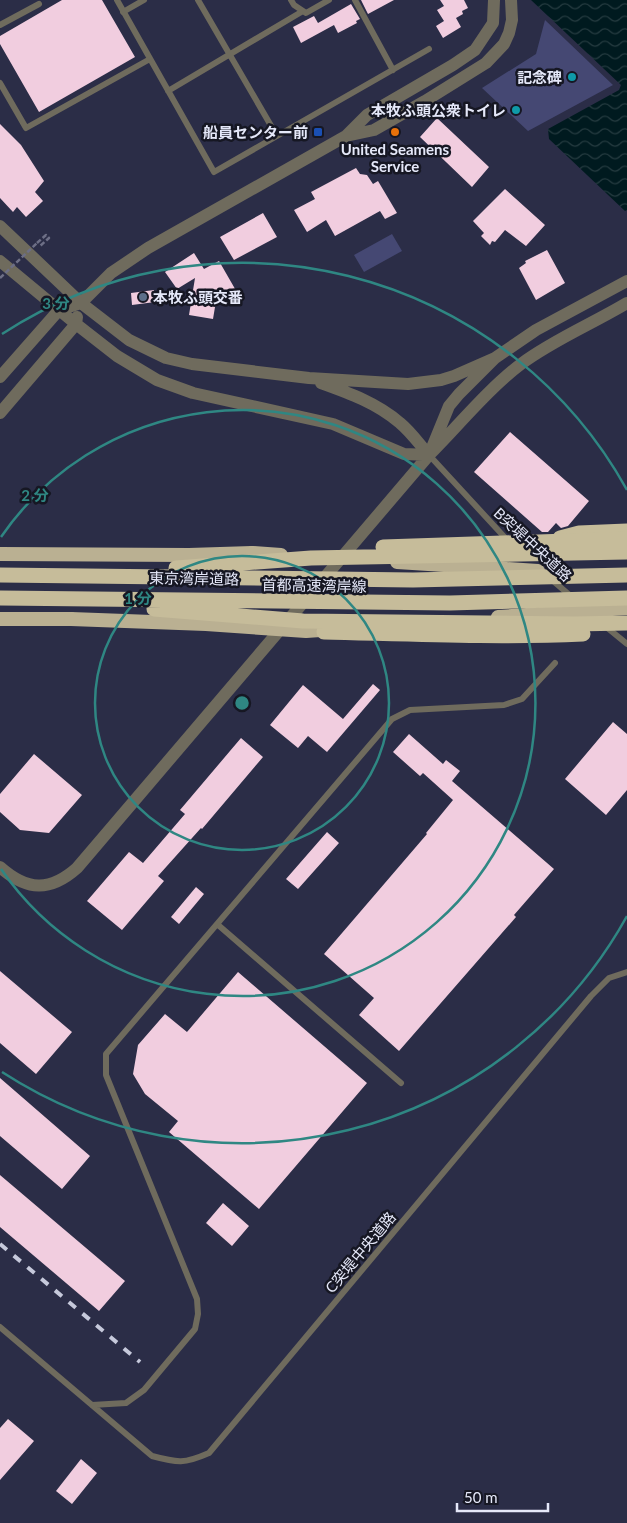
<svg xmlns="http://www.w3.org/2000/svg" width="627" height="1523" font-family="Lato,'Noto Sans JP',sans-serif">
	<defs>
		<pattern id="water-waves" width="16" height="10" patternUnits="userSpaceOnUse" patternTransform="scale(1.25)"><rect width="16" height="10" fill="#001a1f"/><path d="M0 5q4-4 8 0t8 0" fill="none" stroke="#253b40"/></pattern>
	</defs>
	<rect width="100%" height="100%" fill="#2b2d47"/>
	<path fill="#454873" d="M545,20L613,85L528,131L482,88L536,54Z
		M392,234L402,251L364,272L354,255Z"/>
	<path fill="url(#water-waves)" d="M531,0H627V210L625,211L549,139L548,129L619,90L621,85Z"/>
	<path fill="#f1cddf" d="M62,0H102L135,57L39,112L0,44V36Z
		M361,0H394L368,14Z
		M440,0H464L468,8L462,11L463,14L456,18L461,27L443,38L436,26L444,21L437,10L444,6Z
		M351,4L360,19L356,21L357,23L338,33L334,25L301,43L293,27L314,16L318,23Z
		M437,118L489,167L472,187L420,137Z
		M0,124L21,145L44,181L35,192L43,201L26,217L17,207L13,212L0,198Z
		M356,168L360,174L367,175L373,184L378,181L397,213L385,219L380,211L335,236L326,220L307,232L294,210L315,199L311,192Z
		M505,189L545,225L526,246L505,230L495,242L492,241L490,245L481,236L484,233L473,221Z
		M263,213L277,237L234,260L220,237Z
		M547,250L565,283L536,300L519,268L526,263L525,261Z
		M194,253L204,269L219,261L242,301L217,295L213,319L189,315L195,278L177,289L165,272Z
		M154,290L155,302L132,305L131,293Z
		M510,432L589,501L568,526L561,528L556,523L548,532H542L474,472Z
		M373,684L380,690L327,752L308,736L298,748L270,725L303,685L343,719Z
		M613,722L627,734V790L606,815L565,779Z
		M409,734L443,764L446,760L460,771L452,781L554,869L514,915L516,917L399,1051L359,1015L374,998L324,954L427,834L426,833L453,800L423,773L420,776L393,752Z
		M241,738L263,757L202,829L201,828L158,876L164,881L122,930L87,901L129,852L143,863L185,814L180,810Z
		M34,754L82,795L49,833L20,830L0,812V794Z
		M327,832L339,843L298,889L286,879Z
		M196,887L204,894L179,924L171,917Z
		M0,971L72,1032L36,1074L0,1043Z
		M238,972L367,1083L259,1209L169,1132L178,1121L145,1094L133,1074L138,1045L165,1014L187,1032Z
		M0,1078L90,1156L62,1189L0,1136Z
		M0,1175L125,1281L99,1311L0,1227Z
		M223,1203L249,1226L232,1246L206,1223Z
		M8,1419L34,1441L0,1480V1428Z
		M81,1459L97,1473L72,1504L56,1491Z"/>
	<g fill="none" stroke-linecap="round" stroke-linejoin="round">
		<path stroke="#6d6f86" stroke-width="2.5" stroke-dasharray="5 2.5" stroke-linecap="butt" d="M37,243L46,235L49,238L40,246"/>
		<path stroke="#6f6b5d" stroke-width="6" d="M117,0L214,172L429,49
			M198,0L277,136
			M291,0L294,5L306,13L329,0
			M355,0L393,70
			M123,12L144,0
			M0,25L39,4
			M0,83L26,128L150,59
			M168,91L303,11
			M429,455L509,542
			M552,580L573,598
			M605,626L627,644
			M217,924L401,1083
			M0,1327L152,1456C178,1463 184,1464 209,1453L591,996L609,978L627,972
			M92,1405L126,1403L144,1390L195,1329L198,1314L197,1299L106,1075V1054L392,719L410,710L504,705L522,699L555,663"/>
		<path stroke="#6f6b5d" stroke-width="12" d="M346,136L374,130L425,101L486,63L504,44L509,33L512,20L511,0
			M0,226L81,303L129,340L166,358L192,364L309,378L408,384L441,380L454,376L495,358
			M0,261L76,324L117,356L157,380L193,393L333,424L404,454L429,455
			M0,377L59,310L81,303L111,273L148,248L346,136L367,115L453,65L475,50L493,23L494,0
			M321,383C349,393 377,403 400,423C411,432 420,445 429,455
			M0,413L76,324L77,317
			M431,450L449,406L459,394L495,358L536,330L627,281
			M0,867C27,891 50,892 77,868L429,455C458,426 488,389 521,364C553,340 592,324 627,303"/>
		<path stroke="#bab092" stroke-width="14" d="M0,554L189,555L252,553
			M0,619H71"/>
		<path stroke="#c6bc9a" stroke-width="15" d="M560,538L579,533L627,531"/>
		<path stroke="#c6c9db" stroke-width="4" stroke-dasharray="9 9" stroke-linecap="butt" d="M0,1244L140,1362"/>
		<path stroke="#6d6f86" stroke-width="2.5" stroke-dasharray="5 2.5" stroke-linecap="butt" d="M0,278L37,243"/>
		<path stroke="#bab092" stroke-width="14" d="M252,553L281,555
			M397,562L538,571
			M498,617L627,608
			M71,619L206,624L306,631L335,629"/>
		<path stroke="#c6bc9a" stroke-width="15" d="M383,547L627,539
			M176,568L311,558L627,552
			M0,575L413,580L627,575
			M0,598L450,603L627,598
			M154,609L303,621L574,624L627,623
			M324,632C410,634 497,638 583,634"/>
	</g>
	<g fill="none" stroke="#2f8783" stroke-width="2.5">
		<circle cx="242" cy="703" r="147"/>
		<path d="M1 537A293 293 0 1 1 1 869"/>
		<path d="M627 916A440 440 0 0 1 2 1072M2 334A440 440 0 0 1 627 490"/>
	</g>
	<g fill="#0f9aa8" stroke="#161723" stroke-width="2">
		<circle cx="572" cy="77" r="5"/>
		<circle cx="516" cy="110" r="5"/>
	</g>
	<rect fill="#1a4fb4" stroke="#161723" stroke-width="2" x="313" y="127" width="10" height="10" rx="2.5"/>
	<circle fill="#e8710a" stroke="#161723" stroke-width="2" cx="395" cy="132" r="5"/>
	<circle fill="#5c6f8a" stroke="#161723" stroke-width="2" cx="143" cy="297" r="5"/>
	<g text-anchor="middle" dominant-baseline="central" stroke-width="5" stroke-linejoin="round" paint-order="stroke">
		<g font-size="15" font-weight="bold" fill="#e5e8f9" stroke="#161723" text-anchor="end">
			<text x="562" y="77">記念碑</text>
			<text x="506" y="110">本牧ふ頭公衆トイレ</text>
			<text x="308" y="132">船員センター前</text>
			<text x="395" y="149" text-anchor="middle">United Seamens<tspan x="395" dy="17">Service</tspan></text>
			<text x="153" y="297" text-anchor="start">本牧ふ頭交番</text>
		</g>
		<g font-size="15" fill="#e5e8f9" stroke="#161723">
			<text transform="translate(533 544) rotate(43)">B突堤中央道路</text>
			<text transform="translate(194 578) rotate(1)">東京湾岸道路</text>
			<text transform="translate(314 585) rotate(1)">首都高速湾岸線</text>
			<text transform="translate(360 1252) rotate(-50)">C突堤中央道路</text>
		</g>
	</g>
	<circle cx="242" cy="703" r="8" fill="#2f8783" stroke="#161723" stroke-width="2.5"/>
	<g font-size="15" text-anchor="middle" font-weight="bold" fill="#2f8783" stroke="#161723" stroke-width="5" stroke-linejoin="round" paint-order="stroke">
		<text x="56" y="309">3 分</text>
		<text x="35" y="501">2 分</text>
		<text x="138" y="604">1 分</text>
	</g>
	<path d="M457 1503v8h91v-8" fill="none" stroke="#e5e8f9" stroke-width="2.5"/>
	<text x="464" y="1503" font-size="15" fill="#e5e8f9" stroke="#161723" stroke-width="4" paint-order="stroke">50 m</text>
</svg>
